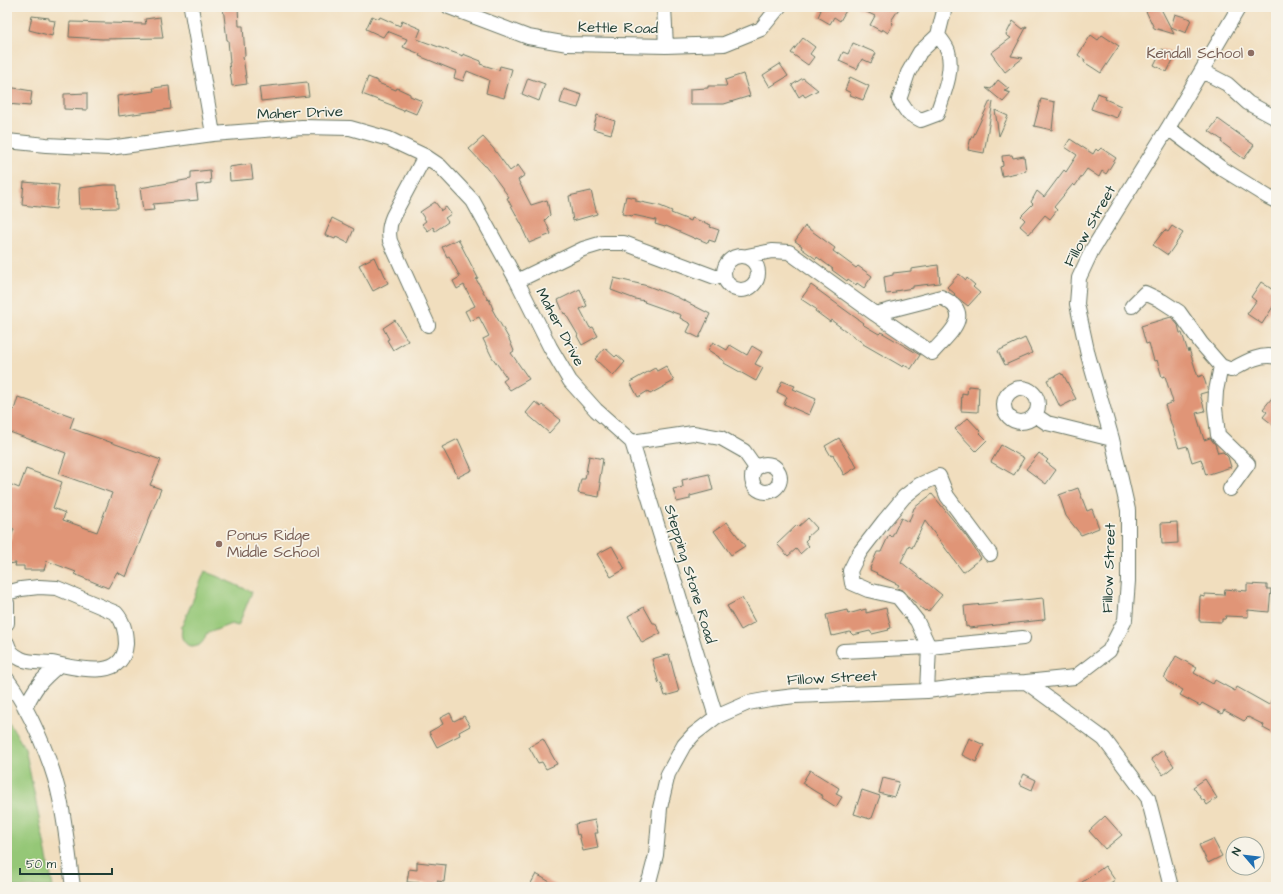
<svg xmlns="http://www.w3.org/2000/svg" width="1283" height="894" font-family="'Architects Daughter',sans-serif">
	<rect width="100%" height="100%" fill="#f7f3e8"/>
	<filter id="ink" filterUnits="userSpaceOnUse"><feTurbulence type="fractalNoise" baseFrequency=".025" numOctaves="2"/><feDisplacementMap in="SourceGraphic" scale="8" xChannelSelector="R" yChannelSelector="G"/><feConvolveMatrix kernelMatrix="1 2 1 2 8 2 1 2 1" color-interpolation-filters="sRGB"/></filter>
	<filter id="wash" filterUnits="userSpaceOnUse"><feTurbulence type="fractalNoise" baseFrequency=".012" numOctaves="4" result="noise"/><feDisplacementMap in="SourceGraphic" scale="16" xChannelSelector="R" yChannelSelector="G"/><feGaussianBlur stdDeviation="0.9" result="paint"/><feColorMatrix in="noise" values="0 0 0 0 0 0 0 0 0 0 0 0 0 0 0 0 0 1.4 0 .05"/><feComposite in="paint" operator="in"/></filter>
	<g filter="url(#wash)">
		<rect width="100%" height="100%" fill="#f1debe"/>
		<path fill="#95c777" stroke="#5a8256" d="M205,571L252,592L238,626L231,624L206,634C204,642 200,647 191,647C183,643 180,637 182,629L180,627L182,626Z
			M7,718L25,749L27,758L53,887H7Z"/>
		<g id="blocks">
			<path fill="#e09577" d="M223,7H238L239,26H243L245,56L243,57L247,84L232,86L229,63H230L228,40H227Z
				M816,7H848L840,21L834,17L830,24L818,17L821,10Z
				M856,7H900L891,21L893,23L888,33L882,29L881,31L870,25L875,16Z
				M1144,7H1160L1174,34L1154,28Z
				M1175,14L1191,19L1186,33L1171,27Z
				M32,16L49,18V20L55,21L52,36L29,30Z
				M372,16L379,19L380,17L400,26L402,21L421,29L417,39L463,56V54L481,61L480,64L499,70L500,66L512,69L504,98L486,93L489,80L467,71L463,81L454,78L456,71L419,56L420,54L403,47L407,39L387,31L383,37L366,29Z
				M160,17L163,38L102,39L69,37L70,22L146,24L145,19Z
				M1013,21L1023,29L1027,26L1011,56L1023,58L1005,72L991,53L1011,38L1006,35Z
				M1091,35L1098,40L1102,35L1119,46L1101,73L1084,62L1085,60L1078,55Z
				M803,38L815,47L810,54L814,57L808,65L791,53Z
				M853,43L876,53L871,63L862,59L857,69L839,61L843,52L848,54Z
				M1162,49L1175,56L1167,72L1154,65Z
				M780,64L788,76L770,87L763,75Z
				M743,74L750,96L724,104H690V89L708,88V86H727L725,80Z
				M368,77L378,81V83L396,90L397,88L410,94V96L422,101L416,114L404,109V111L394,107V106L362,94Z
				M850,77L869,86L863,100L850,95L851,93L845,90Z
				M528,78L545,84L539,101L522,94Z
				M803,78L818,90L805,97L803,94L799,97L792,85Z
				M998,80L1009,89L1004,91L1011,93L1003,102L986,88L991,89Z
				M307,82L309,96L261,101L259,87Z
				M169,86L171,109L119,116L117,96L154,91L153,88Z
				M8,87L32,91L30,106L7,104Z
				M564,89L582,95L578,108L560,103Z
				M87,93V110L64,109V94Z
				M1097,93L1106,96L1105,99L1121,106L1117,118L1091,109Z
				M1041,99L1055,102L1052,130L1034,126Z
				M990,101L993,102L984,153L968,150L971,137H973Z
				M995,110L1008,116L999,136Z
				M597,115L615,121L611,134L593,129Z
				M1218,119L1254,145L1244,159L1221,142L1222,140L1209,131Z
				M483,137L493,148L510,171L518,165L525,175L518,180L531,205L547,200L550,215L545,220L551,234L529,243L523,230L524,229L507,198L509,197L486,166H485L469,149Z
				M1070,139L1093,154L1096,149L1098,151L1101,148L1116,158L1106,174L1102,171L1099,177L1087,169L1075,186L1073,184L1054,207L1057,210L1050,219L1045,215L1029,234L1020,226L1025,220L1021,216L1033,204L1031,202L1037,191L1044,197L1064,170L1066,172L1077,155L1065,147Z
				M1012,155L1013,158L1024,156L1026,171L1002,176L1000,167L1003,166L1002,156Z
				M251,164L253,179L230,181L229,167Z
				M210,170L211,183L196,185L198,200L153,204L154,210L143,211L140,188L191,179V172Z
				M24,182L59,185L56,209L22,205Z
				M104,185H117L118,208L80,209L79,188Z
				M591,191L597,214L573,221L569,196Z
				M626,196L636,198V201L660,206L672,211L671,213L691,221L692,218L711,225L710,227L719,230L715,242L709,240L708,243L696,238V239L666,226L665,227L655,224L656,220L633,215L632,216L622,214Z
				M435,202L441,210L440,211L446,207L451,214L445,218L448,222L435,231L433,227L428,231L422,224L426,221L420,212Z
				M332,218L354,229L348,243L336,237L335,239L325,235Z
				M805,226L835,248L833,251L856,268L858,266L872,276L864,288L857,283L856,285L848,279L847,281L832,270L833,269L817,257L816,259L801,248L802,246L795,241Z
				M1172,226L1183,233L1168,255L1153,245L1163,232L1165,230L1168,232Z
				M458,239L478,278L476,279L488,300L489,299L493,309H492L509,339L514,351L511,353L529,379L510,390L503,381L507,378L492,357L483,339L489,336L479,317L470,321L465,311L475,306L464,285L457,289L453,281L460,277L449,256L447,257L442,247Z
				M374,257L379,268L381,267L388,283L373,291L359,265Z
				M938,265L940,283L913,286V288L895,291L896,293L886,294L884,277L893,275V273L911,271V269Z
				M959,274L966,280L967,278L975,285L973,287L980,293L968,306L954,295L955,294L947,287Z
				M614,278L648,286L677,297L710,314L699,338L687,332L691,324L680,318L681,315L644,302L645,301L635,299L611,290Z
				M1261,282L1276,292V302L1262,324L1247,314L1256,301L1251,297Z
				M811,285L863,323L862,324L879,334L881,332L920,355L911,369L904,365L903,367L863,344V343L846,331L831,320L830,322L815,311L816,309L801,299Z
				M580,289L587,306L580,309L590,328L593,327L598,336L582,345L577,336L578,335L565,313L564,314L558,300Z
				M1171,317L1178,325L1180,333H1182L1188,352L1189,349L1198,377L1203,375L1208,391L1207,392L1200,394L1205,411L1196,413L1204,440L1210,438L1215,444L1218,453L1223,452L1228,457L1231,467L1206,475L1201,459L1192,462L1187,446L1179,448L1165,405L1173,402L1165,376L1162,377L1157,360L1154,361L1149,343L1146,344L1141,326Z
				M395,320L408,341L393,350L387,340L389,339L383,328Z
				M1025,338L1032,353L1005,365L998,351Z
				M713,342L727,350L730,345L747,355L752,346L762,352L755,364L763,368L756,381L724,363V361L719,358V357L708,350Z
				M605,348L615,357L617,355L625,362L613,376L595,359Z
				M666,366L674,381L650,394L648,391L638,397L630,382L655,368L657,371Z
				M1061,373L1062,375L1063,374L1076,399L1060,407L1047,380Z
				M782,381L795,386L793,389L816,399L809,415L784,404L787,397L777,392Z
				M968,386L979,387L978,412L961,411L962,393L967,394Z
				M1276,393V427L1263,417L1267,412L1263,409Z
				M18,397L74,417L70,428L161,460L150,485L161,489L126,577L117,572L108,588L74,574L76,572L47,561L44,570H24V566H15L16,563L7,564V548L14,529L7,526V483L19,488L26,469L62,482L53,508L65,513L63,520L97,532L112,493L59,474L66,453L7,431V408L14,410Z
				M535,402L541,407L542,405L561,420L549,433L526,413Z
				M968,418L980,431L979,432L987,440L976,451L955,429Z
				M839,438L857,467L844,475L833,455L831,456L825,446Z
				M458,439L472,470L458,477L442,447Z
				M1001,445L1024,458L1014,475L991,462Z
				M1039,453L1048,460L1046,462L1056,470L1046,484L1026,469Z
				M589,456L603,459L599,483H601L599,497L578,493L581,479H585Z
				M709,474L713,490L690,496V499L677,502L673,489L683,487L682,480Z
				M1078,488L1087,511L1092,509L1099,528L1081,535L1066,516L1059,495Z
				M932,494L966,536L981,558L963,572L925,521L912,548L909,546L901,562L942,595L928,612L926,610L925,611L911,599L904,591L897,588L899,585L876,574L877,573L870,570L871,568H870L877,552H881L888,537L890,535L892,537L901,518L909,522L914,508Z
				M808,518L817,528L807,537L808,538L805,541L809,546L800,554L796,549L788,556L777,544L797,525L798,527Z
				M727,522L745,546L731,555L714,531Z
				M1177,522L1178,543L1162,544L1161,523Z
				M612,546L625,569L611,577L597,554Z
				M1247,584L1267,585V589H1271L1269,612L1248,610V617L1226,616L1225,619H1222V622L1199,621L1200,596L1205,597V594L1224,595L1225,589L1247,591Z
				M742,598L755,622L741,630L727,606Z
				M1043,598L1045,619H1043V620L988,626L969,628L968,626L966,627L964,606Z
				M644,607L653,623H655L661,633L642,643L628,616Z
				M886,608L891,628L888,629L889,630L872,634L870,631L853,635L850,632L833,636V635L831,636L826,615L847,610L848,614L866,609V613Z
				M669,654L679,692L665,696L661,683L659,684L652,659Z
				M1176,656L1197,668L1194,673L1213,684L1215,680L1235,691L1237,687L1269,705L1276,691V735L1263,728L1264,725L1248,717L1244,721L1224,710L1222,714L1202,703L1200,706L1180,695L1183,690L1166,681L1167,680L1164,678Z
				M450,713L454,721L464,716L470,726L459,732L460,735L437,747L429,732L443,724L440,718Z
				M969,738L984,745L976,762L962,755Z
				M543,739L557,764L546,769L542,762L538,763L529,747Z
				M1163,750L1174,766L1163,775L1151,759Z
				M810,770L839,788L836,794L842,797L836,807L822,798L823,796L816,792L802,783Z
				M1024,774L1036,780L1032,790L1019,784Z
				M883,778L899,782L894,797L879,793Z
				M1205,779L1217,798L1207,805L1204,800L1203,801L1193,787Z
				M862,790L880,796L872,818H871L870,819L854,814Z
				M1105,816L1122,835L1105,849L1089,831Z
				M595,820L598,833H595L598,848L583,851L579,834L577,835L575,824Z
				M1213,839L1222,856L1208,863L1199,845Z
				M417,862L446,865L444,882L437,881V883H433V884L407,882L409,869L417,870Z
				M1105,866L1115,880L1104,887H1075Z
				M536,874L559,887H529Z"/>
		</g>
	</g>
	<g filter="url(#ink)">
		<use href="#blocks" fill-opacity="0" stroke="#687564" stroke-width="1"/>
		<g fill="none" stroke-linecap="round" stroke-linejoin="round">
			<defs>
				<path id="minor" d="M191,7L213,134
					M449,7L528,37L568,44L666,46L724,44L761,29L779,7
					M664,7L666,46
					M938,35C941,40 946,45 948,51C954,71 943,95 937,114L921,120L908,113L899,100L908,73L920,52L938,35L945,7
					M1202,71L1227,84L1248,103L1276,118
					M1168,128L1221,168L1268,197L1276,201
					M7,141L46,145L109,148L213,134L302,127L350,128L389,139L425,156L440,166L473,201L517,281L550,347L570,381L596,410L632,442
					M425,156L393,216C389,225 388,232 390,241L428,325
					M724 273a17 17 0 1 1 34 0a17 17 0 1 1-34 0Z
					M747,256L772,251L789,252L875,314L932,353C948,334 977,314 941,297L875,314
					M517,281L583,249L603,243H624L715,277L724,276
					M1132,306L1145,293L1162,301L1179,312L1201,343L1221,366L1231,370C1244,363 1260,353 1276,357
					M1221,366L1216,391L1215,408L1218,435L1248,464L1230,489
					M1004 405a17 17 0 1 1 34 0a17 17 0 1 1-34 0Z
					M1035,415L1047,423L1112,439
					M632,442L716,717
					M632,442L693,433L721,438L744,451L756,468
					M752 478a14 14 0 1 1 28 0a14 14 0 1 1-28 0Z
					M7,593L21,589L39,587L57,588L116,613C124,622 126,632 126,644C123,683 75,667 51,663C42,662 29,663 21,659C12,654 10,652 7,643
					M7,603V623
					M843,651L929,647L1023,638
					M7,679C29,708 53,763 60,799C66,828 69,858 73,887
					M1026,682L1104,739L1148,798L1171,887
					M927,691L929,647L917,621L898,597L868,590L852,583L850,571L855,561L860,552L884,521L904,497L919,485L939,476L947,496L990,554
					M25,708C35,687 41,680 59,665
					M646,887L650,878L656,855L660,808L668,774L684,745L694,734L716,717L748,703L770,699L795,696L927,691L987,683L1026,682L1075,677L1109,651L1125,620L1128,581V510L1112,439L1088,355L1077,304L1079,278L1092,250L1168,128L1239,7"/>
			</defs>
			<use href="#minor" stroke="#687564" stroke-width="16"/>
			<use href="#minor" stroke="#fff" stroke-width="14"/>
		</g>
	</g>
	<g fill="#8d6e63" stroke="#f7f3e8" stroke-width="1.5">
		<circle cx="1251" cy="53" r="4"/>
		<circle cx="219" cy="544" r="4"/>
	</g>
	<g text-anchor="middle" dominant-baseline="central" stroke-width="3.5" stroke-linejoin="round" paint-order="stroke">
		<g font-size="15" fill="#1f3d34" stroke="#f7f3e8">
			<text transform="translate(618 28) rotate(1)">Kettle Road</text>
			<text transform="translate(300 113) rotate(-2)">Maher Drive</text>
			<text transform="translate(1090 226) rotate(-61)">Fillow Street</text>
			<text transform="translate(560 327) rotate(62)">Maher Drive</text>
			<text transform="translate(1109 568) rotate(-88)">Fillow Street</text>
			<text transform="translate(690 574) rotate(73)">Stepping Stone Road</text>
			<text transform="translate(832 678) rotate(-3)">Fillow Street</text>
		</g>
		<g font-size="15" fill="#785e54" stroke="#f7f3e8" text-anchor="end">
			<text x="1243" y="53">Kendall School</text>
			<text x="227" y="535" text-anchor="start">Ponus Ridge<tspan x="227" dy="17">Middle School</tspan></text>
		</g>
	</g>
	<rect width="1283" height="894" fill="none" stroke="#f7f3e8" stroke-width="24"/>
	<g transform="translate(1245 856) rotate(298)"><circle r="19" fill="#f7f3e8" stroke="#a1aaa0"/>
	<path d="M0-3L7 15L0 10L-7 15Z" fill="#1f6fb2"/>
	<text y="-6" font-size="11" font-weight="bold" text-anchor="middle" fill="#1f3d34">N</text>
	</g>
	<path d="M20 868v6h92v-6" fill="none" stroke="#1f3d34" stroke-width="2"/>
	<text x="26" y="868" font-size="12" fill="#1f3d34" stroke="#f7f3e8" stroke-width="3" paint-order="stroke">50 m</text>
</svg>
